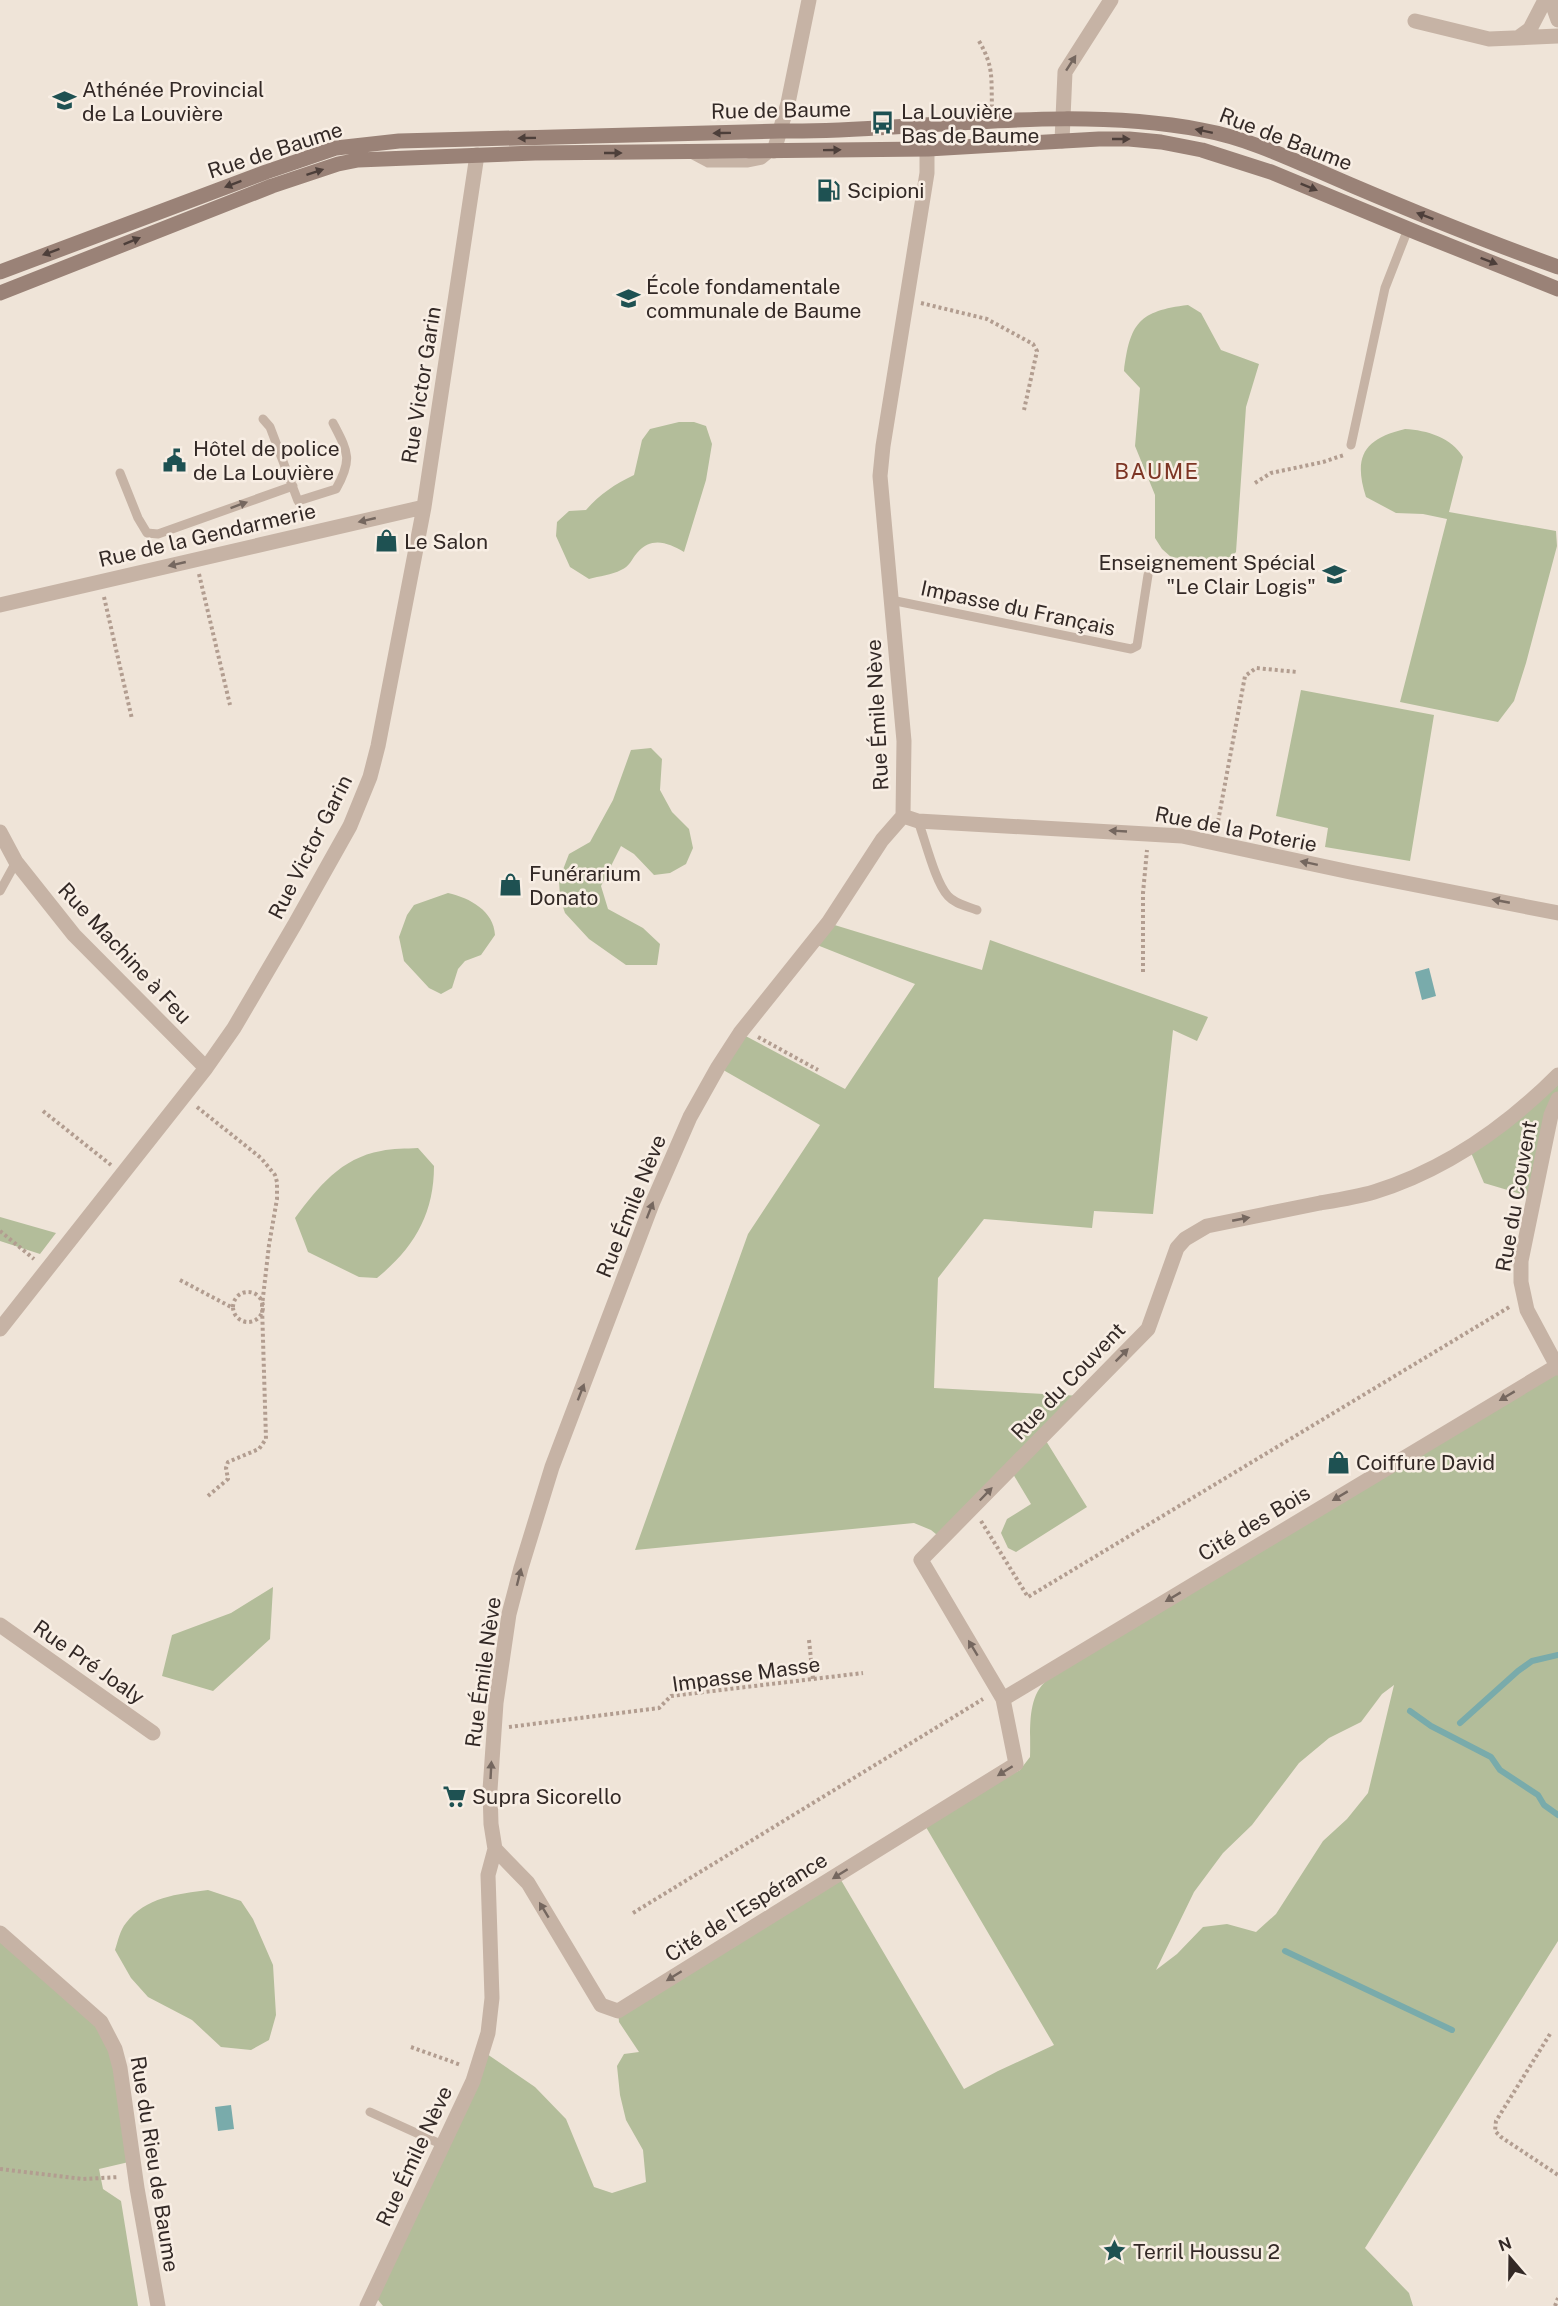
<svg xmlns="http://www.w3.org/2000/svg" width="1558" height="2306" font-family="'Public Sans',sans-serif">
	<rect width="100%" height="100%" fill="#efe4d8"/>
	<path fill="#b3bd9a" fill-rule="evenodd" d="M1188,305L1201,313L1221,350L1259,364L1246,407L1236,552L1229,560L1209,562L1171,557L1162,549L1155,538V495L1135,446L1140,388L1124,371C1130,323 1139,311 1188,305Z
		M679,422H694L706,426L712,444L706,480L684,552C668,543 652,536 637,553C631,560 630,566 621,570C612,575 599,576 589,579L570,567L556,536L557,522L569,511L586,510C600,494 615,484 634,475L642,440L650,429Z
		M1405,429C1427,430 1452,438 1463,457L1449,512L1556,531L1557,546L1526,663L1514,701L1498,722L1400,702L1447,519L1423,514L1396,513L1366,497C1353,456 1364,439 1405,429Z
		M1301,690L1434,715L1410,861L1325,847L1328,828L1276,816Z
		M651,748L662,759L660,790L672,812L689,829L693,848L686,864L670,873L654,875L634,854L621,846L601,886L608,909L643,928L660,944L657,965H626L589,939L565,913L560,898L559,880L569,854L590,842L613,800L631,750Z
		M448,893C470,898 494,911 495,935L481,955L465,961L458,969L452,988L441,994L429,988L404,961L399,937L407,915L414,905Z
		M828,923L982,970L990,940L1208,1017L1197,1041L1173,1030L1153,1214L1094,1211L1092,1228L984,1219L938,1278L934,1388L1082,1396L1043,1436L1087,1507L1016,1552L1008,1548L1001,1533L1007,1519L1031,1504L1010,1469L942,1539L931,1530L914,1523L635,1550L748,1234L820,1125L718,1067L740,1033L845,1089L915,984L812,943Z
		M1558,1075V1099L1534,1198L1484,1183L1469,1148Z
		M418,1148L434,1166C434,1214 414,1248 377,1278L359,1277L308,1252L295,1218C318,1187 341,1158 381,1151C393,1148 406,1149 418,1148Z
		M0,1217L56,1233L40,1254L0,1241Z
		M1558,1368V1941L1365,2248L1409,2293L1413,2306H383L374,2295L487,2054L535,2087L566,2119L594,2187L612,2193L646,2182L643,2150L626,2120L620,2095L617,2066L624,2054L639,2052L619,2022L618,2011L838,1875L964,2089L998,2071L1054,2045L923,1822L1020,1770L1030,1757C1031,1731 1026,1698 1047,1680ZM1394,1685L1368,1793L1347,1819L1323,1841L1276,1914L1256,1932L1227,1924L1203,1927L1177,1954L1156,1970L1194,1892L1223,1853L1252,1825L1299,1763L1329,1738L1361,1722L1382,1694Z
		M273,1587L270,1639L213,1691L162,1676L172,1635L231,1613Z
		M208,1890L241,1901L253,1919L273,1965L276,2015L269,2040L251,2050L221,2047L192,2020L148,1997L131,1978L115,1950C118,1941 120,1930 126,1923C145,1897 178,1894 208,1890Z
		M0,1933L109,2036L133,2161L99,2169L103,2189L121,2201L138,2306H0Z"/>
	<path fill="#79abab" d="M1429,968L1436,996L1422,1000L1415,972Z
		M231,2105L234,2129L218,2131L215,2107Z"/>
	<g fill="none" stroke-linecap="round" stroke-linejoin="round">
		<path stroke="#79abab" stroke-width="6" d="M1410,1711L1431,1726L1491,1757L1500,1770L1538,1795L1544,1805L1558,1815
			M1460,1723L1518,1671L1532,1661L1558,1655
			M1285,1951L1452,2030"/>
		<path stroke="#b29d90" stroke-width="4" stroke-dasharray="3 3" stroke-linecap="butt" d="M979,41C994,67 991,77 992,107
			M921,303L987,319L1033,344L1037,351L1024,410
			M1255,483L1271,473L1323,462L1344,455
			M199,574L230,705
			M104,597L132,719
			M1217,827L1245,676L1256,668L1297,672
			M1143,972V893L1147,850
			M758,1037L818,1070
			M197,1107L261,1158L275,1175L277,1182V1199L269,1245L262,1306L266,1439L259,1449L228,1462L226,1468L228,1479L208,1496
			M43,1111L111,1165
			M0,1231L34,1259
			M180,1280L233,1308
			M233 1307a15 15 0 1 1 30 0a15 15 0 1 1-30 0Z
			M981,1521L1028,1597L1511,1306
			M809,1640L813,1679
			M509,1727L659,1708L671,1696L863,1673
			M633,1913L983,1699
			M1550,2034L1496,2121L1495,2131L1501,2137L1558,2175
			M411,2047L461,2065
			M0,2169L83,2179L119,2177
			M1555,2306L1558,2298"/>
		<path stroke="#c6b3a5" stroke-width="9" d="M691,154L708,163H747L762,160L773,151
			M263,419L270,427L298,501L336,489C353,459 348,452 333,423
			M1351,445L1385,288L1408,229
			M120,473L138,518L147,533L158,534L293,486
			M891,600L1131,649L1137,646L1148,575
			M918,821C925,839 935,882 948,896C955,904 967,906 977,910
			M0,891L16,862
			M370,2112L445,2146"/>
		<path stroke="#c6b3a5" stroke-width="15" d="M1551,0L1558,20
			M1415,21L1489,39L1558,36
			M1519,37L1530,29L1545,0
			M1062,141L1065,72L1111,0
			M774,151L788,103L809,0
			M0,605L424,507
			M903,816L918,821L1182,836L1350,872L1558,913
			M0,832L16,862L74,935L206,1068
			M1558,1099L1551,1115L1521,1261V1282L1527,1310L1558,1368
			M0,1329L206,1068L234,1028L295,924L350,826L370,777L378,746L424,507L477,155
			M0,1625L153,1733
			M1003,1699L1557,1366
			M495,1849L528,1883L601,2005L618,2011L1016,1764L1003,1699L921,1560L1148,1329L1177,1248L1185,1239L1207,1226C1245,1218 1282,1211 1320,1203C1338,1200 1357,1197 1374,1192C1445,1170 1506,1127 1558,1075
			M0,1933L101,2022L115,2049L120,2068L137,2188L158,2306
			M367,2306L473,2081L488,2033L492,1998L488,1875L495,1849L491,1824L490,1790L496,1703L509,1614L521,1568L552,1467L652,1204L690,1117L718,1067L740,1033L828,923L882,840L903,816L904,741L880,476L883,446L927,173V125"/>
		<path stroke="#9a8277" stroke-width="15" d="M0,272L266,172L336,148L399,141L780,131C829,132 877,128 925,125C1017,119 1112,113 1202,130C1253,139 1303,165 1351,185C1419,214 1488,242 1558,267
			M0,293L272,186L338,164L358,160L535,153L928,149L1099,139H1129L1161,142L1202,150L1271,172L1418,233L1558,289"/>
	</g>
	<defs><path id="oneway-solid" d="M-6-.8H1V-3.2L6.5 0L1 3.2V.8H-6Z" transform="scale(1.5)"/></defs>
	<g fill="#75675f">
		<use href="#oneway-solid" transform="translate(1071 63) rotate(-57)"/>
		<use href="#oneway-solid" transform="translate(239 505) rotate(-20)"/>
		<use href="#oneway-solid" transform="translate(367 520) rotate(167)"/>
		<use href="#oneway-solid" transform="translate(177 564) rotate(167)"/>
		<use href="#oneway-solid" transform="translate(1118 831) rotate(-177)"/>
		<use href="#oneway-solid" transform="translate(1309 863) rotate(-168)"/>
		<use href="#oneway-solid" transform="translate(1501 901) rotate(-169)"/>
		<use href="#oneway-solid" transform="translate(650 1210) rotate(-69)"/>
		<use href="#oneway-solid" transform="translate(1241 1219) rotate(-11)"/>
		<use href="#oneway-solid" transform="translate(1122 1355) rotate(-45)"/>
		<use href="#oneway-solid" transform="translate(581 1392) rotate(-69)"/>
		<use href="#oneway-solid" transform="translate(1507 1396) rotate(149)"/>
		<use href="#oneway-solid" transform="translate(986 1494) rotate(-46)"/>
		<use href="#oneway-solid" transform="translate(1340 1496) rotate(149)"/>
		<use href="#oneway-solid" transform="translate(519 1577) rotate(-76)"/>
		<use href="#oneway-solid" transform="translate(1173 1597) rotate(149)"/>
		<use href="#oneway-solid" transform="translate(973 1648) rotate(-121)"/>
		<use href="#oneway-solid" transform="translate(491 1770) rotate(-87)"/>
		<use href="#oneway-solid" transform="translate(1005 1771) rotate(148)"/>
		<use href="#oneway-solid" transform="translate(840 1874) rotate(148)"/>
		<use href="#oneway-solid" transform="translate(544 1910) rotate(-121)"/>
		<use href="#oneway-solid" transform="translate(674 1976) rotate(148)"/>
	</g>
	<g fill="#4d3f3a">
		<use href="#oneway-solid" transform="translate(1204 131) rotate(-168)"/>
		<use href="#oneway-solid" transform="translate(722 133) rotate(179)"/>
		<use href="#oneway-solid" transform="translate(527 138) rotate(179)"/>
		<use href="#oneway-solid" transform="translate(1121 139)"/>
		<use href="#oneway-solid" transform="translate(832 150) rotate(-1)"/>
		<use href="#oneway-solid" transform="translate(613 153)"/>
		<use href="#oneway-solid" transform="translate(315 172) rotate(-18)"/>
		<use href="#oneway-solid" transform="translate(233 184) rotate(159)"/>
		<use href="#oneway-solid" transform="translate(1309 187) rotate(22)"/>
		<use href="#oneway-solid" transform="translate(1425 216) rotate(-159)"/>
		<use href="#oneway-solid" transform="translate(132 241) rotate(-22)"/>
		<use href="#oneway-solid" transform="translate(51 252) rotate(160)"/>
		<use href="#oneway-solid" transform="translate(1489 261) rotate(21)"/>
	</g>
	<defs>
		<symbol id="school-bare" viewBox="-9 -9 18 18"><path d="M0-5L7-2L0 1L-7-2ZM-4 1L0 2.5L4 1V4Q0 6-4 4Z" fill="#1e5152" stroke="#f8eee4" stroke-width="2.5" paint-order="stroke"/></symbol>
		<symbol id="bus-bare" viewBox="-9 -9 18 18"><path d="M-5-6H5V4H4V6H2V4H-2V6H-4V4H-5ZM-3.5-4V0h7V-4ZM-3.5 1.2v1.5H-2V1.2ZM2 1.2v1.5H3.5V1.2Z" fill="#1e5152" stroke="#f8eee4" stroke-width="2.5" paint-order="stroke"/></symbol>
		<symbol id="fuel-bare" viewBox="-9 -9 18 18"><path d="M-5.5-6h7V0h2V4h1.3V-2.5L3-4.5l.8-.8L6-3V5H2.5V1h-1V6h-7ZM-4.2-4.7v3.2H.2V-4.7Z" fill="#1e5152" stroke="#f8eee4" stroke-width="2.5" paint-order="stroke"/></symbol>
		<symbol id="civic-bare" viewBox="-9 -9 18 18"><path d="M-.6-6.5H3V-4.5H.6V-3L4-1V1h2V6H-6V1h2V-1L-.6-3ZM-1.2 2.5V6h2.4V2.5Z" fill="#1e5152" stroke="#f8eee4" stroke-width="2.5" paint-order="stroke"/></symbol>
		<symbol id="shop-bare" viewBox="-9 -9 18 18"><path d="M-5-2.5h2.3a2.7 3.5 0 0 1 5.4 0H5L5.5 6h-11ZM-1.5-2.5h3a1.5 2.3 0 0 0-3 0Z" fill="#1e5152" stroke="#f8eee4" stroke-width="2.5" paint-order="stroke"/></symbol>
		<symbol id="supermarket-bare" viewBox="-9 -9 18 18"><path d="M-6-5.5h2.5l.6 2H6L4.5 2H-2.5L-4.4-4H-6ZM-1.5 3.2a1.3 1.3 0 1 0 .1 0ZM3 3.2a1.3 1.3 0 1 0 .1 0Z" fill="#1e5152" stroke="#f8eee4" stroke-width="2.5" paint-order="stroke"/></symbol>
		<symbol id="sight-bare" viewBox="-9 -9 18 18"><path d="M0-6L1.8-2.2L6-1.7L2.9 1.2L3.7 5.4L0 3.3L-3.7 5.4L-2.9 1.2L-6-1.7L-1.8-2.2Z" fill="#1e5152" stroke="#f8eee4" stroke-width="2.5" paint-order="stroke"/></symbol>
	</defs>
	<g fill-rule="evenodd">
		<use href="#school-bare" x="48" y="84" width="33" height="33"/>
		<use href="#bus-bare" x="866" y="106" width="33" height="33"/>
		<use href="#fuel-bare" x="812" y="174" width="33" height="33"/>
		<use href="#school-bare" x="612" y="282" width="33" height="33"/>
		<use href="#civic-bare" x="158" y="444" width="33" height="33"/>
		<use href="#shop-bare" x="370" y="524" width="33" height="33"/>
		<use href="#school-bare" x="1318" y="558" width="33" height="33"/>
		<use href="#shop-bare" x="494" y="868" width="33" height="33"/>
		<use href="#shop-bare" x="1322" y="1446" width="33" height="33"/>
		<use href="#supermarket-bare" x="438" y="1780" width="33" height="33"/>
		<use href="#sight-bare" x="1098" y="2234" width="33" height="33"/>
	</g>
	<g text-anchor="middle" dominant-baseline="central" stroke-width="5" stroke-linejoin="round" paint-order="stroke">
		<g font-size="21" fill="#332926" stroke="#f8eee4" text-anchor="start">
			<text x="82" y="89">Athénée Provincial<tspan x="82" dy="24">de La Louvière</tspan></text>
			<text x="901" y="111">La Louvière<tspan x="901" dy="24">Bas de Baume</tspan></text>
			<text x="847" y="190">Scipioni</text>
			<text x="646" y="286">École fondamentale<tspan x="646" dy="24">communale de Baume</tspan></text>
			<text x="193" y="448">Hôtel de police<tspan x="193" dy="24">de La Louvière</tspan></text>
			<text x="404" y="541">Le Salon</text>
			<text x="1316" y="562" text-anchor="end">Enseignement Spécial<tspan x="1316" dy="24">"Le Clair Logis"</tspan></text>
			<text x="529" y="873">Funérarium<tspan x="529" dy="24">Donato</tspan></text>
			<text x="1356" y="1462">Coiffure David</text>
			<text x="472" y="1796">Supra Sicorello</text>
			<text x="1133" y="2251">Terril Houssu 2</text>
		</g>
		<g font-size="21" fill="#332926" stroke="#f8eee4">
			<text transform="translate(781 110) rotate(-1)">Rue de Baume</text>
			<text transform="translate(1286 139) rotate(21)">Rue de Baume</text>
			<text transform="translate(275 150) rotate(-18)">Rue de Baume</text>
			<text transform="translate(421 385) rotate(-81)">Rue Victor Garin</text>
			<text transform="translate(207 535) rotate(-13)">Rue de la Gendarmerie</text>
			<text transform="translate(1018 608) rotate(12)">Impasse du Français</text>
			<text transform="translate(877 715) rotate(-93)">Rue Émile Nève</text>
			<text transform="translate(1236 829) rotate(11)">Rue de la Poterie</text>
			<text transform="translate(310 847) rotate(-63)">Rue Victor Garin</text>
			<text transform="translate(125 953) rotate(47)">Rue Machine à Feu</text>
			<text transform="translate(1516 1196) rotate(-80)">Rue du Couvent</text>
			<text transform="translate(631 1206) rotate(-68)">Rue Émile Nève</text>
			<text transform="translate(1068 1381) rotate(-46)">Rue du Couvent</text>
			<text transform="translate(1254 1523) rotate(-31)">Cité des Bois</text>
			<text transform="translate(89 1662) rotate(35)">Rue Pré Joaly</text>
			<text transform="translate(483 1672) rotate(-82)">Rue Émile Nève</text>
			<text transform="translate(746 1674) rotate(-8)">Impasse Masse</text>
			<text transform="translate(746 1907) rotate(-32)">Cité de l'Espérance</text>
			<text transform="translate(414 2156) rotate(-65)">Rue Émile Nève</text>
			<text transform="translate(155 2164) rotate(81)">Rue du Rieu de Baume</text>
		</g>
		<g font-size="22" letter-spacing="1.5" fill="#7d3524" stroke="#f8eee4">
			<text x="1157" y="471">BAUME</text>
		</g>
	</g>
	<g transform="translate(1510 2258) rotate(340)" stroke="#f8eee4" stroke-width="4.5" paint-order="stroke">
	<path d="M0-4.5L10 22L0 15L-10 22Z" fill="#332926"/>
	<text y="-9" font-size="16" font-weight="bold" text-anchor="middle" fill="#332926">N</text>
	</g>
</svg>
